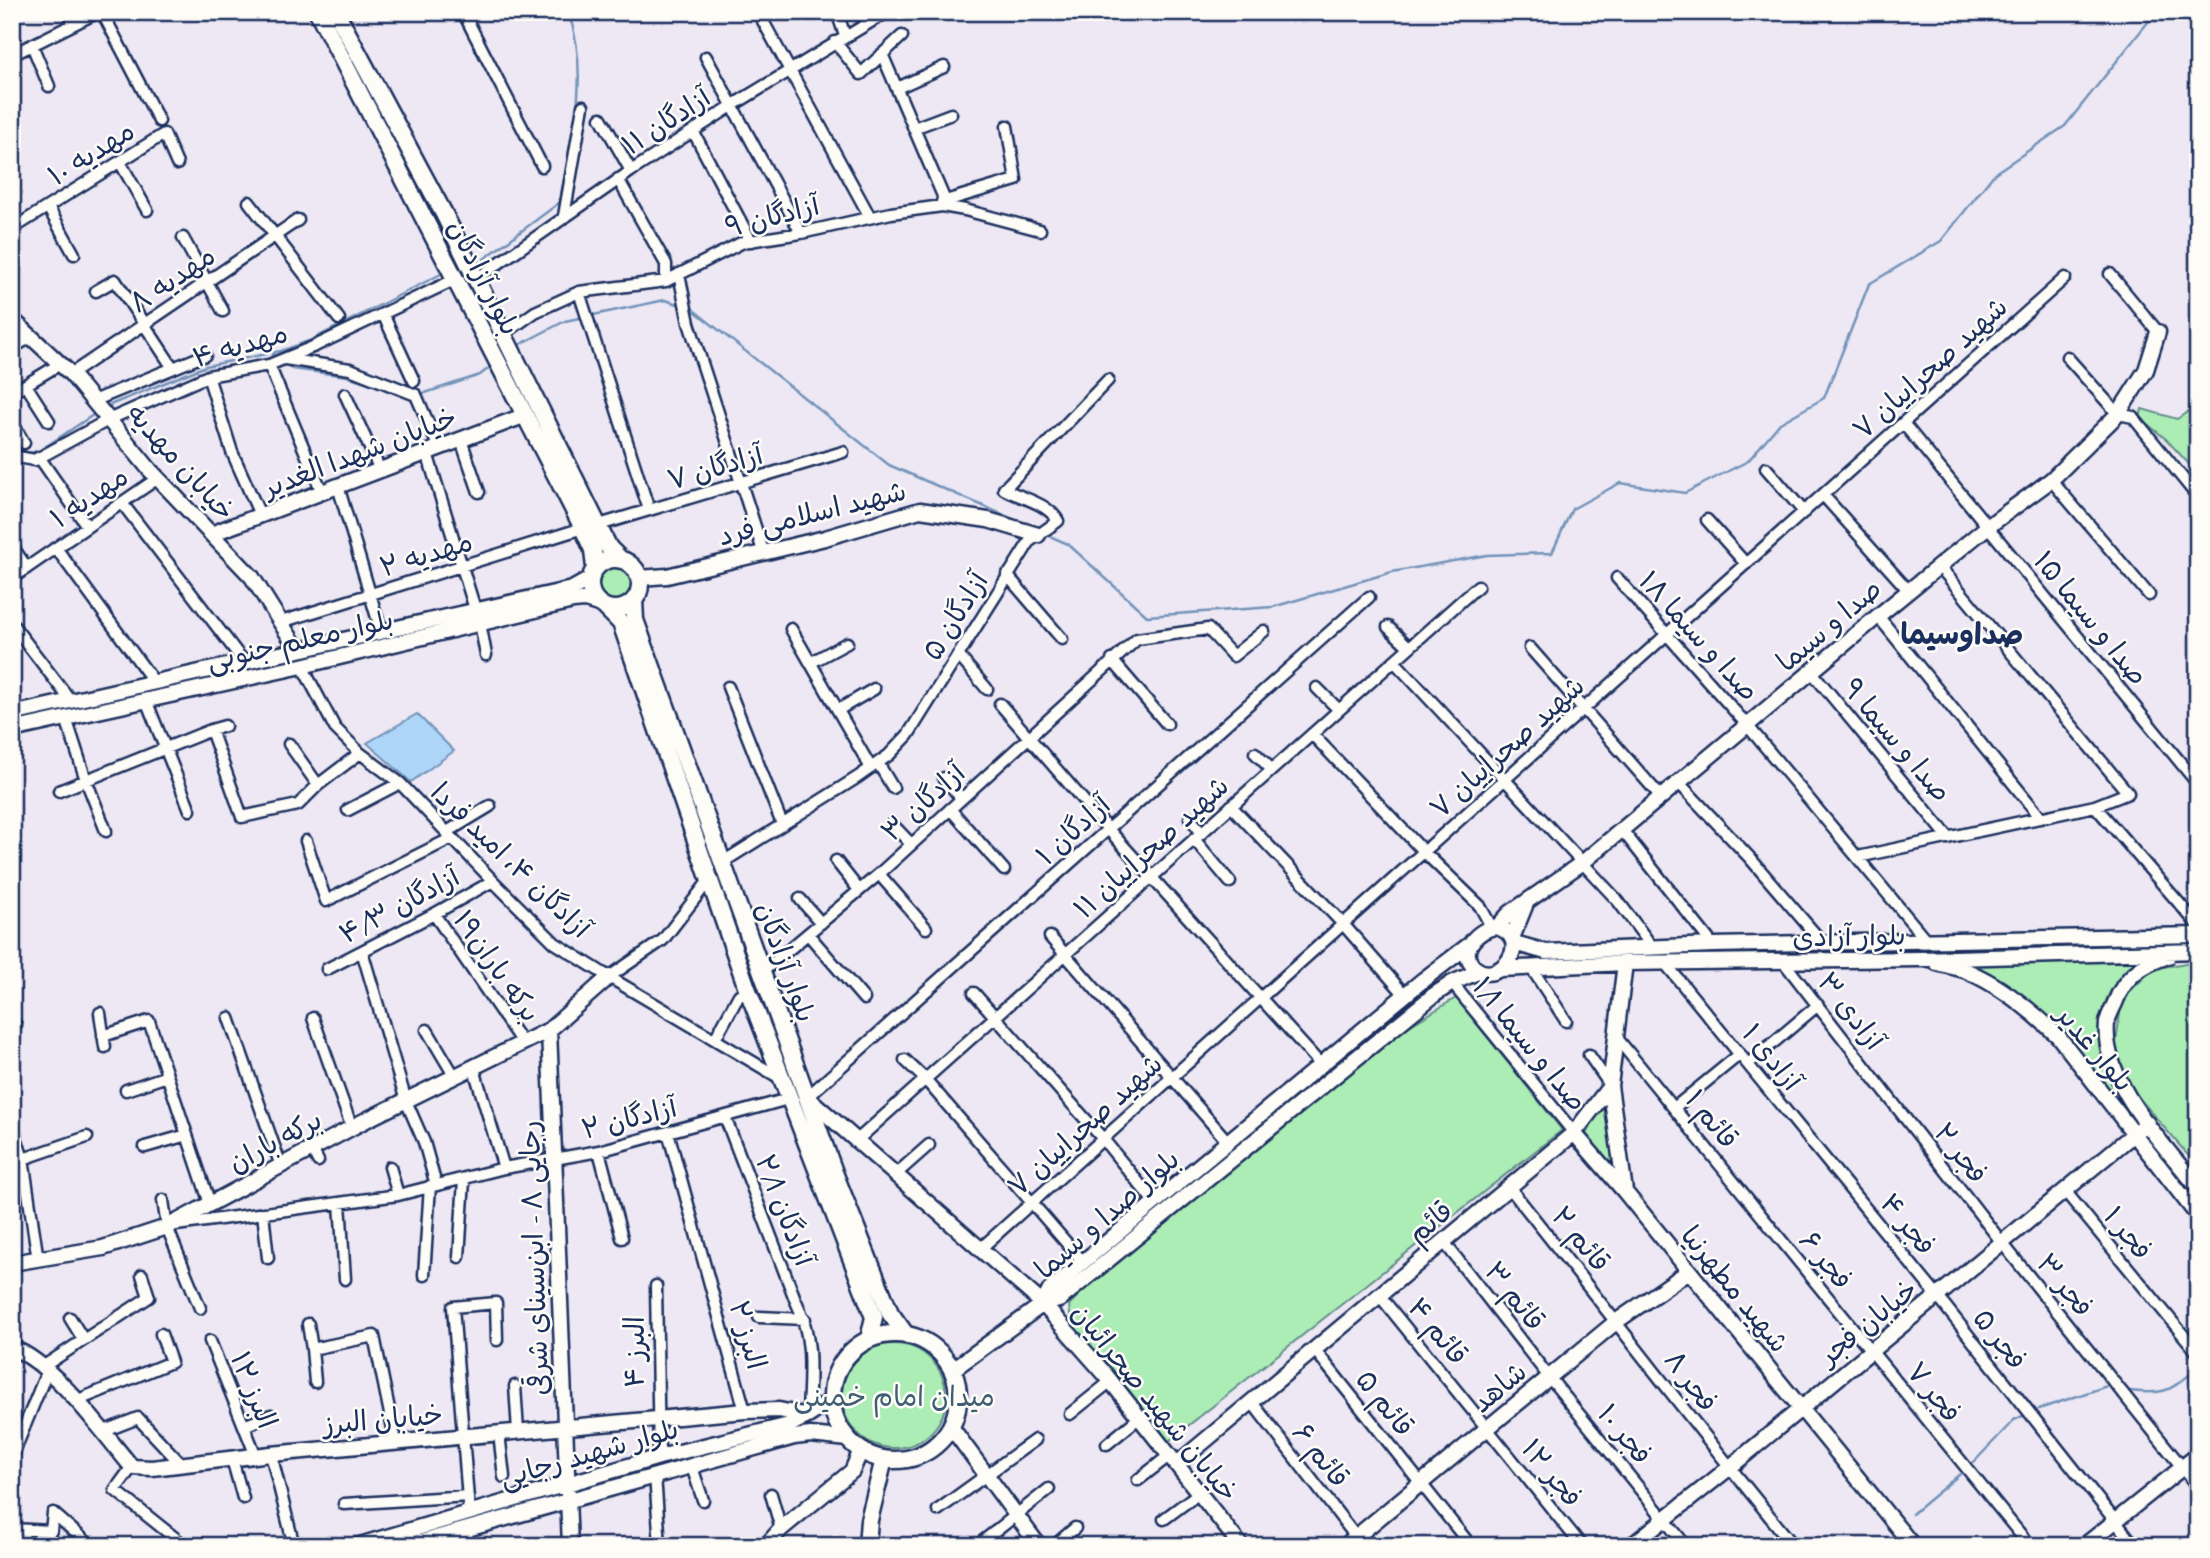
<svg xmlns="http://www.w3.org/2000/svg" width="2210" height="1558" font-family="Caveat,'Playpen Sans Arabic',sans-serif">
	<rect width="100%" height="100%" fill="#ede8f3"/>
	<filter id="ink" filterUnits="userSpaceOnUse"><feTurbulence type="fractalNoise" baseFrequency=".0143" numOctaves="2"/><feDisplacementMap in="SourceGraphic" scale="14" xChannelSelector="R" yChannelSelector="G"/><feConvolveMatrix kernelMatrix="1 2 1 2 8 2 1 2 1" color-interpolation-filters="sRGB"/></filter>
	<g filter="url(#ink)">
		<path fill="#acedb6" stroke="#648e8a" stroke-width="2" d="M356,68L467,275L603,548L354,71Z
			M2198,405V474L2166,439L2140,418L2142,409L2177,419Z
			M596 585a19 19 0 1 1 38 0a19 19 0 1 1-38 0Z
			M2141,958C2080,1003 2095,1066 2135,1119L2133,1122L2056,1025L1951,962Z
			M2191,962H2198V1167L2128,1085L2114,1057L2122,999L2153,969Z
			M1456,998L1562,1130L1165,1444L1079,1337L1071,1324L1069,1305L1085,1289L1399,1032Z
			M1602,1106L1608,1110L1615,1163H1610L1586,1134Z
			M842 1396a52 52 0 1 1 104 0a52 52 0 1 1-104 0Z"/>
		<path fill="#aed6f8" stroke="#7393ba" stroke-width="2" d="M417,714L454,751L411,782L367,743Z"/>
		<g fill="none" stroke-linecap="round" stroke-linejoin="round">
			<path stroke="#7393ba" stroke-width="2.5" d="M484,259L559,203C572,142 591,72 568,12
				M691,308L889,465L1020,522
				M515,347L565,321L665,300L681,305
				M272,353L279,359
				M284,363L292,369L347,376L395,391
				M419,392L425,393L480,375L494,364
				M105,407L206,366L281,351L309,341L445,272
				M12,450L30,453L39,451L96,413
				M1045,534L1068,544L1147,616L1273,607L1392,572L1487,555L1552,553L1572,509L1620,483L1685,493L1748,461L1780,423L1824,398L1869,284L1941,241L1995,173L2065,126L2156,12
				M2130,1391C2167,1395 2169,1391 2198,1368
				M2039,1409L2107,1386
				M1974,1462L2014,1420L2023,1416
				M1912,1514L1960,1474
				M1890,1546L1894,1540"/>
			<defs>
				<path id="street" d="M69,12L74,24
					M102,12L159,121
					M463,12L542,166
					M758,12L870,217
					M837,12L845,36
					M835,42L861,74L902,36
					M32,45L49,86
					M882,54L943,196L942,206
					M12,55L98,12
					M706,57L801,233
					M897,88L944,67
					M601,118L631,171
					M914,128L951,114
					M693,131L751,241
					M120,162L147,210
					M618,179L666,264V281
					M249,202L339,319
					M942,202L1016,180L1007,126
					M48,207L74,254
					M564,216L583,106
					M12,229L164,134L177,164
					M183,238L223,311
					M679,274L689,323L763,551
					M2110,274L2158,332
					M476,279L631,171L738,102L887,12
					M96,291L115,280L173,368
					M579,292L649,510
					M383,314L414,381
					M504,334L535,312L579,292L666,281L743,242L801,233L891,213L942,206L965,210L1040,230
					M12,348L31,337
					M2067,357L2118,414L2133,417L2198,497
					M285,359L350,369L416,395L439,448
					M269,365L322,492
					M71,374L298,220
					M208,376L232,452L260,515
					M26,385L49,421
					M12,393L60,364
					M345,394L380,470
					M93,401L205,355
					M12,422L24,443
					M1903,423L2198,784
					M461,440L479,492
					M427,453L475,609
					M12,456L35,460L110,419L208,376L269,365L315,346L456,279
					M39,457L87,526
					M1766,468L1804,512
					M2051,480L2149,595
					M338,486L381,631
					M1823,495L1909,591
					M122,503L244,662
					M1707,520L1746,564
					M599,525L843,452
					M12,546L27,568
					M56,548L154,682
					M1007,575L1062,639
					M12,578L158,478
					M1617,578L1747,725L1927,941
					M1878,616L2041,818
					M281,622L583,528
					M480,623L486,655
					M12,624L71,701
					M1388,627L1409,647
					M791,629L871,768
					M1530,648L1661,797
					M958,655L987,689
					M1112,660L1167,724
					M1394,661L1618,901L1653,948
					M810,663L847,643
					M302,666L335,728L360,753L400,783L493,881L555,943L609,977L780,1078
					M1811,671L1949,838
					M728,687L782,824
					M1317,688L1339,710
					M146,700L190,810
					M1000,704L1108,829L1322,1066
					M838,710L874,689
					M66,718L86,780L106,831
					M211,730L225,726
					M1312,734L1424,852L1480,906L1492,928
					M289,744L318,785
					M1255,753L1272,770
					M878,763L893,788
					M944,778L961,798
					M1679,783L1749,857L1822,942
					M59,791L211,730L242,817L298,805L318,785L360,753
					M1231,806L1343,924L1405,995
					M2095,806L2198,925
					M950,809L1004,870
					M348,810L400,783
					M1190,818L1202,833
					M892,824L911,844
					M1622,830L1713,945
					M447,832L490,806
					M1194,839L1230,882
					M306,841L326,901L452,838
					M1858,857L2095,806L2128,793L1940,567
					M836,861L859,890
					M723,862L858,777L889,755L908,735L1030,541L1058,521C1048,503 1021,498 1004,489L1108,380
					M879,874L926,928
					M800,899L821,923
					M434,914L523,1044
					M808,934L864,999
					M1050,937L1228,1142
					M362,951L406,1101L424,1142L436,1185
					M1783,961L2003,1244L2198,1487
					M1665,963L1938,1297L2135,1546
					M327,969L434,914L493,881
					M1532,969L1566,1021
					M761,973L879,874L1137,639L1208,629L1233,656L1264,631
					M609,977L663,940L710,879
					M1452,983L1574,1133
					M974,993L1103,1139L1155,1203
					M100,1013L105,1047
					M229,1018L281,1166
					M313,1018L352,1128
					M12,1027L16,1025
					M427,1030L455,1077
					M103,1036L149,1021L210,1204
					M1616,1037L2030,1546
					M715,1039L739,995
					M1589,1055L1610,1085
					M905,1060L925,1079L1083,1262
					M1748,1064L1818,1005
					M474,1069L504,1168
					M126,1090L167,1076
					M807,1097L1369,597
					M1674,1108L1740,1054
					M725,1117L795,1299C815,1340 809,1372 808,1416
					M12,1125L23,1159L38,1260
					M668,1132L745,1411
					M855,1142L1478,586
					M145,1147L187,1135
					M312,1149L318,1161
					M599,1151L622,1238
					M23,1159L87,1137
					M390,1167L398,1195
					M895,1175L929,1145
					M1509,1187C1605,1306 1696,1428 1794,1546
					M2065,1191L2198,1353
					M163,1200L167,1227L200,1308
					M340,1203L345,1279
					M263,1213L268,1258
					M176,1225L398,1195L504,1168L599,1151L788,1099
					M1444,1242L1549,1377L1686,1546
					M980,1249L2065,278
					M459,1257L464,1180
					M424,1275L430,1186
					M656,1286L659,1457
					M1380,1296L1582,1546
					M759,1317L805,1319
					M70,1318L83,1339
					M308,1324L312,1349
					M210,1341L256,1456
					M1314,1349L1471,1546
					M44,1366L149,1297L142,1275
					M315,1382L312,1349L374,1336L396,1443
					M515,1386L518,1431
					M76,1401L171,1362L161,1334
					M1251,1401L1363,1546
					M1070,1414L1111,1381
					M244,1426L271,1415
					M102,1432L138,1418L182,1465
					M499,1433L504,1477
					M1107,1444L1140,1417
					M271,1454L294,1546
					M12,1457L48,1369
					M232,1459L243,1498
					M691,1464L703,1500
					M132,1467L115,1490L185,1546
					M655,1475L660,1546
					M1138,1480L1170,1455
					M771,1494L781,1529
					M344,1504L468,1496
					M938,1510L1035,1440
					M469,1512L453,1307L496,1303L497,1340
					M53,1513L91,1546
					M1164,1519L1199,1493
					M467,1528L468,1546
					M12,1529L51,1531L53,1513
					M22,1546L24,1530
					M977,1546L1049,1489
					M1054,1546L1075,1528"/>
				<path id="secondary" d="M12,319L71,374L150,470L252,577L298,650
					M211,534L526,415
					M639,578L667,576L825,538L920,510L988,520L1038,535
					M12,714L572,589L590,579
					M12,730L302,666L573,601L585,600L598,604
					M1497,927L1510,913L1582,863L1878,616L1987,527L2051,480L2118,414L2146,370L2158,332
					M1497,927C1535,939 1499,988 1475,968C1456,952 1478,928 1497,927Z
					M1512,938L1527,901
					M1514,943L1546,952L1713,945L2198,935
					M2168,956C2141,965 2125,976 2115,1003C2112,1009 2108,1017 2107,1023C2101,1082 2164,1144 2198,1188
					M1937,963C1948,966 1960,968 1969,972C2003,987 2032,1011 2058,1036L2198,1216
					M1500,969L1625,963L1919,959L2198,951
					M549,1030L570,1546
					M1610,1086L1625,1191
					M807,1097L1043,1304L1105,1374L1241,1546
					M1574,1133L1625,1192L1913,1546
					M12,1263L103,1248L167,1227L366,1120L549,1030L609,977
					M1043,1304L1050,1290L1083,1262L1423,980L1469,945
					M12,1348C53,1362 103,1433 132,1467L152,1468L271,1454L745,1411L779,1410L808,1416
					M952,1370L1043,1304L1059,1300L1434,995L1452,983L1480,971
					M951,1427L1039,1546
					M1177,1464L1574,1133L1610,1086L1625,963
					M356,1546L659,1457L789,1425L808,1416L832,1400
					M407,1546L794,1437L811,1435L848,1439
					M766,1546L781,1529L852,1471L861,1450
					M1345,1546L1617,1321L1689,1271
					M1631,1546L1729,1468L2147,1123
					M2084,1546L2198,1455"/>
				<path id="primary" d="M318,12L583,528L593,550L595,568
					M336,12L444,214L609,548L621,560
					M590 584a25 25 0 1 1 50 0a25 25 0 1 1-50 0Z
					M634,601L635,620L835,1175L890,1313L906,1335
					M606,608L621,623L747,988L874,1317L869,1339
					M832 1397a63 63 0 1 1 126 0a63 63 0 1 1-126 0Z
					M867,1546L869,1520L884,1459"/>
			</defs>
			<use href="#street" stroke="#1b2f5e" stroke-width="15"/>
			<use href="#secondary" stroke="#1b2f5e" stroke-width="19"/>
			<use href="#primary" stroke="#1b2f5e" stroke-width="21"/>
			<use href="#street" stroke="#fdfcf7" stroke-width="10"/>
			<use href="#secondary" stroke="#fdfcf7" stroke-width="14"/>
			<use href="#primary" stroke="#fdfcf7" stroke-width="16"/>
		</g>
	</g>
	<g text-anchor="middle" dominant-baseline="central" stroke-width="5" stroke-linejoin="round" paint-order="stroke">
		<g font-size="28" fill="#1b2f5e" stroke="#fdfcf7">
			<text transform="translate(666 121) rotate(-33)">آزادگان ۱۱</text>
			<text transform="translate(91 153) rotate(-32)">مهدیه ۱۰</text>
			<text transform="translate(772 216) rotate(-14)">آزادگان ۹</text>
			<text transform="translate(484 277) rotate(63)">بلوار آزادگان</text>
			<text transform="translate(172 279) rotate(-34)">مهدیه ۸</text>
			<text transform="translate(240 345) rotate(-16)">مهدیه ۴</text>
			<text transform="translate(1930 368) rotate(-42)">شهید صحراییان ۷</text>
			<text transform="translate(360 452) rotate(-21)">خیابان شهدا الغدیر</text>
			<text transform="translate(181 462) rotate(48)">خیابان مهدیه</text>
			<text transform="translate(715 467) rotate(-16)">آزادگان ۷</text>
			<text transform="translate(89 497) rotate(-34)">مهدیه ۱</text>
			<text transform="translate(812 513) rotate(-14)">شهید اسلامی فرد</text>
			<text transform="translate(426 554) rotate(-17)">مهدیه ۲</text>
			<text transform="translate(955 616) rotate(-58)">آزادگان ۵</text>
			<text transform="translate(2091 618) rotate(51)">صدا و سیما ۱۵</text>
			<text transform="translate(1829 625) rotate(-40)">صدا و سیما</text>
			<text transform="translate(1699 636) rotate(48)">صدا و سیما ۱۸</text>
			<text transform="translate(300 640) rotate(-13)">بلوار معلم جنوبی</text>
			<text transform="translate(1897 740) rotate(50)">صدا و سیما ۹</text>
			<text transform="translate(1507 747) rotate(-42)">شهید صحراییان ۷</text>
			<text transform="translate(923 802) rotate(-42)">آزادگان ۳</text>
			<text transform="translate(1073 830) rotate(-42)">آزادگان ۱</text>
			<text transform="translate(1151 847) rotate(-42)">شهید صحراییان ۱۱</text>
			<text transform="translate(511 860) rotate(44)">آزادگان ۴، امید فردا</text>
			<text transform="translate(399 905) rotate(-28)">آزادگان ۴/۳</text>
			<text transform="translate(1849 936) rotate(-1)">بلوار آزادی</text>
			<text transform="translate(786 962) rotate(70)">بلوار آزادگان</text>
			<text transform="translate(497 966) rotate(55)">برکه باران۱۹</text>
			<text transform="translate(1851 1011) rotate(52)">آزادی ۳</text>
			<text transform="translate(1530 1044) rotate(51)">صدا و سیما ۱/۱</text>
			<text transform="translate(2095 1048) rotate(50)">بلوار غدیر</text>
			<text transform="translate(1772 1057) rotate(51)">آزادی ۱</text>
			<text transform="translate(629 1118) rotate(-14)">آزادگان ۲</text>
			<text transform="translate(1712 1119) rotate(51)">قائم ۱</text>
			<text transform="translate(1085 1125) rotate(-42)">شهید صحراییان ۷</text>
			<text transform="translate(275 1141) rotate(-28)">برکه باران</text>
			<text transform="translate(1961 1153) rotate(52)">فجر ۲</text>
			<text transform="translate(785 1210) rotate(69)">آزادگان ۲/۱</text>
			<text transform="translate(1107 1214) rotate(-41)">بلوار صدا و سیما</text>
			<text transform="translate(1430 1222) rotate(-40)">قائم</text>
			<text transform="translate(1908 1224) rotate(51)">فجر ۴</text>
			<text transform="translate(2128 1233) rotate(51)">فجر ۱</text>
			<text transform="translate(1581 1239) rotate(51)">قائم ۲</text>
			<text transform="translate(534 1258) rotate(-92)">رجایی ۸ - ابن‌سینای شرقی</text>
			<text transform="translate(1826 1260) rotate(51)">فجر ۶</text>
			<text transform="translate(2065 1285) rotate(51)">فجر ۳</text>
			<text transform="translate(1735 1289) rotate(51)">شهید مطهرنیا</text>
			<text transform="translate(1515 1296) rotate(52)">قائم ۳</text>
			<text transform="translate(1868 1322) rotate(-39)">خیابان فجر</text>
			<text transform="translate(1438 1331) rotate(51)">قائم ۴</text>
			<text transform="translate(748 1335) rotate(74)">البرز ۲</text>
			<text transform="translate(2000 1339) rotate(52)">فجر ۵</text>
			<text transform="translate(634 1352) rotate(-90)">البرز ۴</text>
			<text transform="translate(1691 1381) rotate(53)">فجر ۸</text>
			<text transform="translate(1499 1387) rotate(-40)">شاهد</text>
			<text transform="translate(254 1390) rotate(68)">البرز ۱۲</text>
			<text transform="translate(1934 1392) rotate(51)">فجر ۷</text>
			<text transform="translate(1155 1402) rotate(51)">خیابان شهید صحرائیان</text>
			<text transform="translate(1385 1403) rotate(52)">قائم ۵</text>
			<text transform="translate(383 1419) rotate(-5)">خیابان البرز</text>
			<text transform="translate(1625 1434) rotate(51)">فجر ۱۰</text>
			<text transform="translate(589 1453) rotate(-16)">بلوار شهید رجایی</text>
			<text transform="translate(1321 1455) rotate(52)">قائم ۶</text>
			<text transform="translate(1552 1473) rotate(51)">فجر ۱۲</text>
		</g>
		<g font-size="28" fill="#3f5e74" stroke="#fdfcf7">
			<text x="894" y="1396">میدان امام خمینی</text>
		</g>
		<g font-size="30" font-weight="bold" fill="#1b2f5e" stroke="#fdfcf7">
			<text x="1962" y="634">صداوسیما</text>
		</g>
	</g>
	<rect width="2210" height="1558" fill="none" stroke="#fdfcf7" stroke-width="42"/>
	<rect x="21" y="21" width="2168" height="1516" fill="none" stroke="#1b2f5e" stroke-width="2.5" filter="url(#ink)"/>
</svg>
